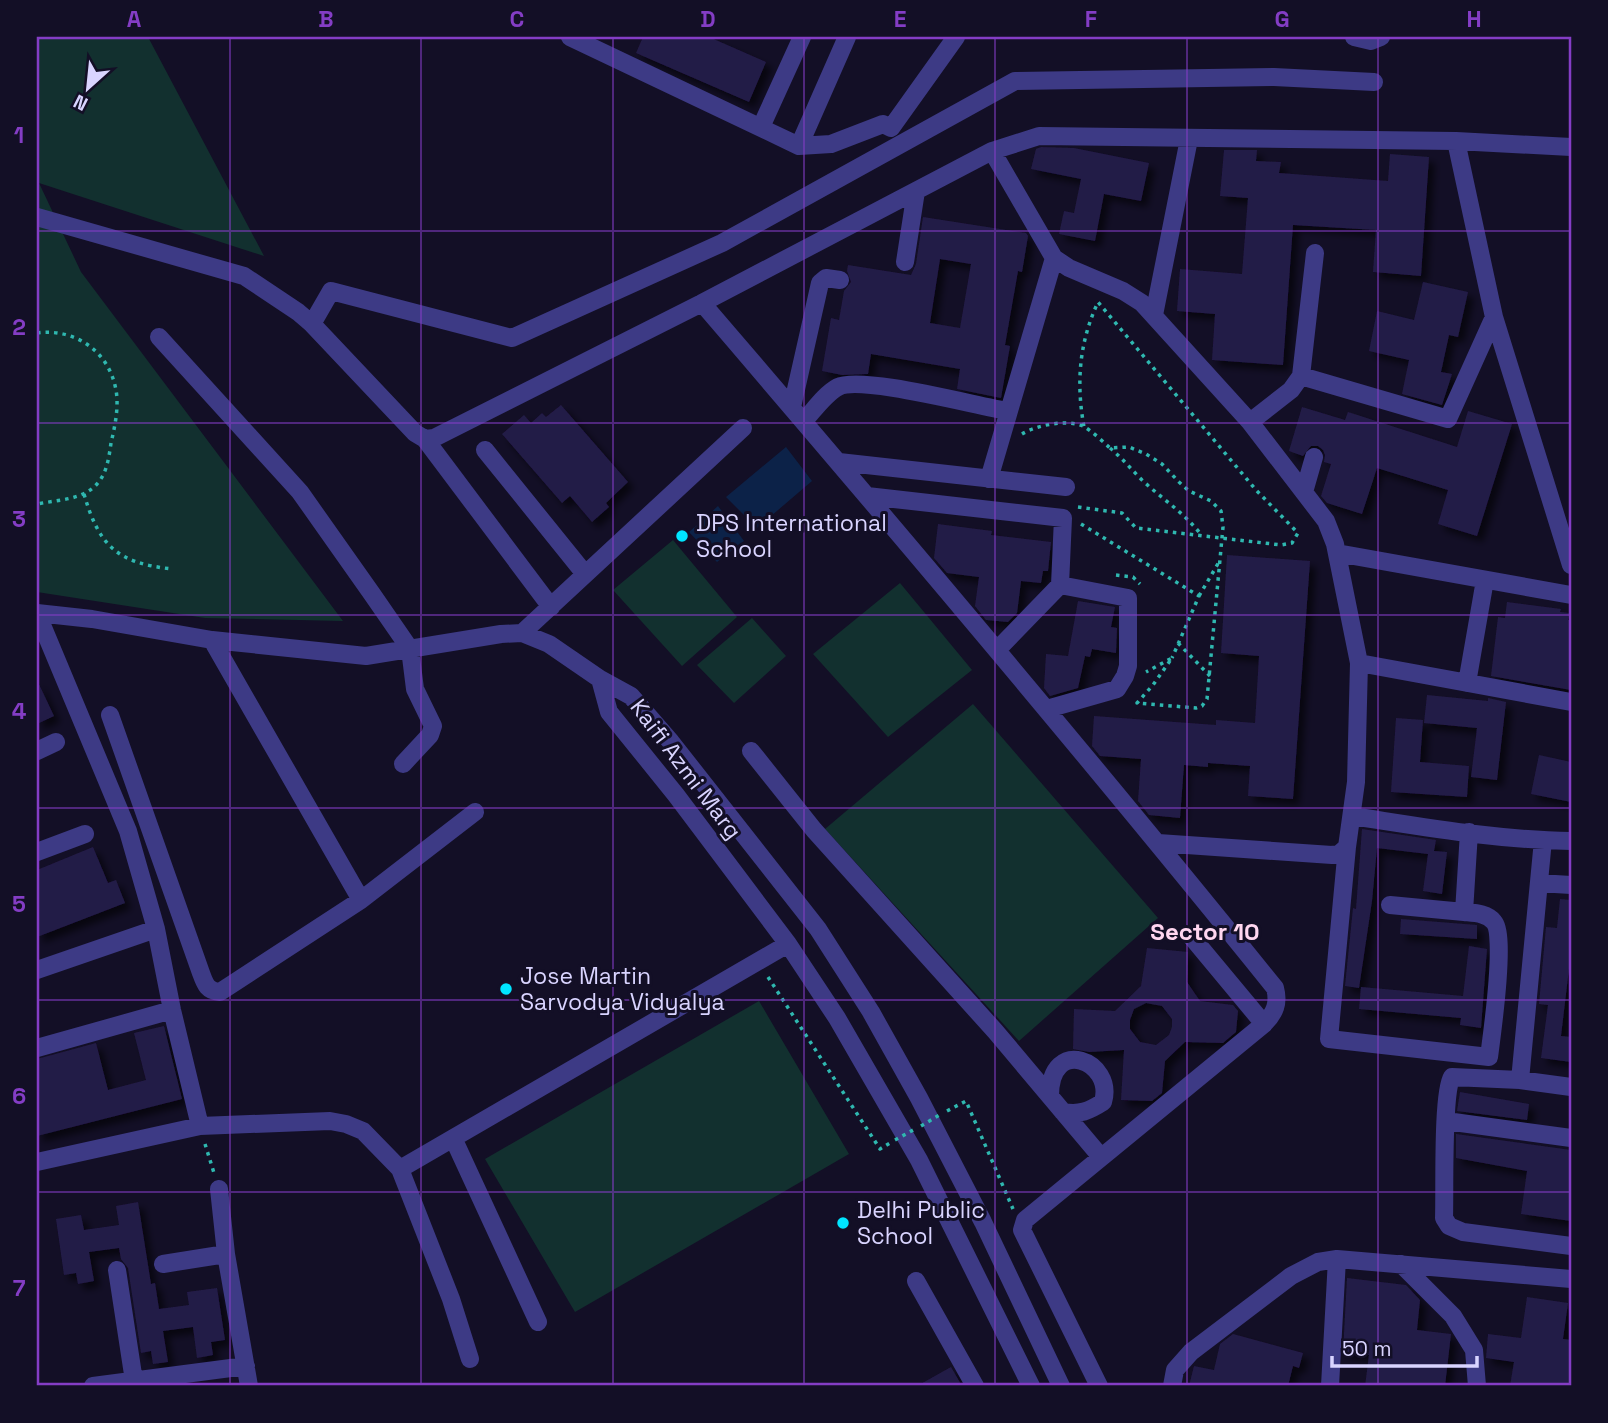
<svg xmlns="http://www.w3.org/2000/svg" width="1608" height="1423" font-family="'Space Grotesk',sans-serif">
	<defs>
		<filter id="shadow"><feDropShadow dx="6" dy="6" stdDeviation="3.5" flood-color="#0009"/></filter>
	</defs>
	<rect width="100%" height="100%" fill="#130f26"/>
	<path fill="#12302f" d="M37,37H148L264,256L39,183L81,272L343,621L205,618L37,592Z
		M673,540L737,617L682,666L613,590Z
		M900,583L972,670L888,737L813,654Z
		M752,618L786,656L734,703L697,665Z
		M973,704L1158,918L1019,1041L825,829Z
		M759,1001L849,1154L575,1312L485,1159Z"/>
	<path fill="#0c2248" d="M786,447L812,481L757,528L726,497Z
		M718,506L744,541L717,562L689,532Z"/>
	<path fill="#241b47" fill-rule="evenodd" filter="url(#shadow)" d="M643,37H709L766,62L749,102L636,53Z
		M1041,147L1074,148L1149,163L1141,201L1104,194L1095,241L1059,234L1064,211L1074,213L1081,179L1031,169L1036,149Z
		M1224,150H1257L1256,161L1281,162L1279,173L1388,181L1390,154L1429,157L1421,276L1373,272L1376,230L1293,225L1283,365L1212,360L1215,314L1177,311L1180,269L1242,274L1248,198L1220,196Z
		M923,217L1026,233L1028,236L1022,272L1018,271L1005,345L1010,346L1001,398L957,389L960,369L871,354L868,374L842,375L822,371L831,318L839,320L844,291L851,282L847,271L848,265L911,275L916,264ZM940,259L971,264L960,328L930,323Z
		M1423,282L1468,292L1458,337L1449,335L1441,372L1452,374L1442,405L1402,394L1409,360L1369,351L1377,311L1414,320Z
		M561,405L628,482L606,503L609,507L592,522L570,496L562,503L502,434L524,415L531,423L542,413L546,417Z
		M1302,407L1345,420L1348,412L1457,447L1468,411L1512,424L1477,536L1438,524L1448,490L1377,468L1362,514L1327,503L1321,496L1331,464L1324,462L1325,455L1323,450L1318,446H1311L1303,456L1289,451Z
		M938,524L992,531L991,535L1051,542L1048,571H1043L1041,583L1021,581L1017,613L1008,622L986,620L975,606L979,577L947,573L934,558Z
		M1227,555L1310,561L1293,799L1248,796L1250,766L1208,763V767L1184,765L1180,818L1149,815L1138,801L1141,759L1100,756L1092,746L1094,716L1216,725V720L1255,723L1259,656L1221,653Z
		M1078,601L1115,607L1111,627L1117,628L1116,653L1092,649L1090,657L1085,656L1078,688L1050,696L1044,688L1046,654L1068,656Z
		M1507,602L1561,609L1560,612L1569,613L1568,620H1571V690L1491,676L1498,617L1505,618Z
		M37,680L54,716L37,724Z
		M1427,695L1488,701V698L1506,702L1497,780L1471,777L1477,728L1424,723Z
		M1396,718L1423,720L1420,762L1469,766L1467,797L1391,792Z
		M1539,755L1571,762V802L1531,794Z
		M1362,829L1436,840L1434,851L1447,852L1442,894L1423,891L1428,854L1377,848L1372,901L1359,988L1345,986L1353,908L1356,909Z
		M93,847L108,883L116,880L125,903L37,937V870Z
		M1560,899L1571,900V952L1561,1036L1571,1037V1062L1541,1058L1548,1005L1539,1004L1546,927L1557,928Z
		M1401,919L1477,925V939L1400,934Z
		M1469,946L1487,949L1481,1028L1460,1025L1461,1018L1359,1009L1361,987L1463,996Z
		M1147,948L1188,952L1187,982L1200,1001L1233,1005L1238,1011L1236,1032L1223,1043L1185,1042L1165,1061L1162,1093L1152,1101L1121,1100L1124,1050L1089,1052L1073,1049L1074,1009L1115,1011L1141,986ZM1146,1003L1162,1006L1172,1019V1027L1169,1035L1156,1045L1140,1042L1130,1029V1020L1134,1009Z
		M164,1026L182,1099L37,1136V1059L96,1043L108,1090L146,1080L134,1033Z
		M1460,1092L1529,1104L1527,1120L1457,1111Z
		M1456,1134L1571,1150V1221L1521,1214L1527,1171L1456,1158Z
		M138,1202L151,1284L155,1283L159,1309L189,1305L187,1292L217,1288L225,1340L211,1342L213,1355L197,1358L193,1327L163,1331L168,1362L153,1364L151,1351L141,1353L128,1268L121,1259L119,1248L89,1252L94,1281L78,1284L76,1273L64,1275L56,1219L81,1215L84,1230L119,1225L116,1206Z
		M1347,1278L1406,1285L1420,1300L1417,1330L1451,1334L1445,1386H1365L1369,1355L1343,1352Z
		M1527,1297L1568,1303L1563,1339L1571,1340V1386H1510L1514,1362L1486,1358L1488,1334L1521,1338Z
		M1233,1334L1303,1353L1299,1368L1293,1366L1288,1386H1189L1194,1366L1214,1370L1220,1344Z
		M951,1367L962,1386H917Z"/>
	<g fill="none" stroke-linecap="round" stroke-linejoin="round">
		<path stroke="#2fb8b0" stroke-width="3.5" stroke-dasharray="3.5 5" stroke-linecap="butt" d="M37,333C75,328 109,351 116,390C119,407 115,426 111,443C109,457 107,473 97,484C83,500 57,500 37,504
			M1022,434C1037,425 1066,419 1083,426C1092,431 1102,441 1110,448L1129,447L1146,454L1162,464L1179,482L1189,491L1211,501L1221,511L1223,527L1207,699L1202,706L1196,708L1137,703L1153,685L1172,658L1146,672
			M1110,448C1122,458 1131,469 1142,480C1162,499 1185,513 1202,536
			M84,494C99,546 117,563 172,569
			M1078,507L1122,513L1136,528L1281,545L1292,543L1298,533L1256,490L1098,302C1079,343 1076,383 1084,427
			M1081,524L1199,596L1172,658
			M1116,575L1133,577L1140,584
			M1199,596L1219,562
			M1178,643L1210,676
			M768,977L880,1149L890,1143
			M947,1111L966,1101L1013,1209
			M205,1144L214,1173"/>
		<path stroke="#3d3a85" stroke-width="18" d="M570,37L799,146L831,144L883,124L891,128L956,37
			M1354,37L1371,41L1381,37
			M761,127L802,37
			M1456,141L1494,317L1571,565
			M799,146L847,37
			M992,151L1054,258L1069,268L1123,291L1142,303L1250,422L1326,521L1335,544L1359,663L1356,782L1347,847L1339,854L1332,855L1158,843
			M37,217L244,276L298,312L312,324L415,433L425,439L434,438L702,303
			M905,262L916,191
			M1154,315L1189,139
			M312,324L331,291L512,338L722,243L1015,81L1274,77L1374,82
			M159,337L300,492L372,594L410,649L415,689L433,726L430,735L403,764
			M1301,376L1448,419L1494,317
			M792,407L820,283L826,278L840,280
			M804,421C814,410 825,394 838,387C861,375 976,406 1008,411
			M1250,422L1291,390L1301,376L1315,253
			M425,439L551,607
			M485,450L585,574
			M839,462L1066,487
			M989,479L1054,258
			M1304,492L1314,457
			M867,496L1063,518L1060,585L997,650
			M1337,553L1571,595
			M37,613L92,619L212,640L366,656L501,634L522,633L549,644L600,679L631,696L671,742L818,929L871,1012L919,1098L983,1222L1061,1386
			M37,613L128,831L156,929L172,1010L200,1126
			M522,633L743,428
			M212,640L361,900
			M1359,663L1571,702
			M600,679L609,712L676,795L788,944L837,1018L919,1160L1031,1386
			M1467,683L1485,580
			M1047,709L1117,689L1125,676L1128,666V598L1060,585
			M110,715L201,973C205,984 207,991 220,992L361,900L475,812
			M37,751L56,742
			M751,751L814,830L995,1031L1101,1157
			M1352,816C1425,827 1498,840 1571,841
			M1347,847L1329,1039L1489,1057C1492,1034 1506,935 1494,922C1487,913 1474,913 1464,912
			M37,852L85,834
			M1539,883L1571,885
			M1390,905L1464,912L1469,832
			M1190,935L1264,1024
			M37,970L156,929
			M37,1048L172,1010
			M1520,1080L1543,840
			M1571,1087L1520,1080L1452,1077C1442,1093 1445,1192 1444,1218L1449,1226L1463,1232L1571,1246
			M1050,1096C1050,1035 1115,1061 1103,1102C1089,1111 1080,1115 1063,1112
			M1446,1121L1571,1138
			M454,1140L538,1322
			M37,1162L200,1126L330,1121L346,1124L363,1131L400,1169L451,1299L470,1359
			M400,1169L788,944
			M219,1189L226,1254L249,1386
			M163,1264L226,1254
			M1401,1264L1453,1316L1474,1350L1477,1386
			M117,1270L134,1381
			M916,1281L975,1386
			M93,1386L246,1366
			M1099,1386L1022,1230L1025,1220L1264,1024C1275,1013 1279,1003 1275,988C1088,756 896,529 702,303L992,151L1039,136L1456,141L1571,147
			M1172,1386L1175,1370L1191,1352L1291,1276L1318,1262L1337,1259L1571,1279
			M1330,1386L1337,1259"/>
		<path stroke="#2fb8b0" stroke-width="3.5" stroke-dasharray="3.5 5" stroke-linecap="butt" d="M921,1126L941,1114
			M895,1140L915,1129"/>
	</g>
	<path fill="none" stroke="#843dc5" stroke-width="2" stroke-opacity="0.55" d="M230,37V1386M421,37V1386M613,37V1386M804,37V1386M995,37V1386M1187,37V1386M1378,37V1386M37,231H1571M37,423H1571M37,615H1571M37,808H1571M37,1000H1571M37,1192H1571"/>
	<g fill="#00e5ff" stroke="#130f26" stroke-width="2.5">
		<circle cx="682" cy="536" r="7"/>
		<circle cx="506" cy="989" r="7"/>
		<circle cx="843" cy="1223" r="7"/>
	</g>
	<g text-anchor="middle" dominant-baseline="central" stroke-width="6" stroke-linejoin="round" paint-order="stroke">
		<g font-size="23" fill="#d9d4ff" stroke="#130f26" text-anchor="start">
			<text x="696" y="523">DPS International<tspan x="696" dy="26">School</tspan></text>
			<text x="520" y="976">Jose Martin<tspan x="520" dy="26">Sarvodya Vidyalya</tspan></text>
			<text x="857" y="1210">Delhi Public<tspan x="857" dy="26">School</tspan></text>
		</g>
		<g font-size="23" fill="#d9d4ff" stroke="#130f26">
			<text transform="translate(686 769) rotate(53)">Kaifi Azmi Marg</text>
		</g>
		<g font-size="24" font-weight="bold" fill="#ffd6f0" stroke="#130f26">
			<text x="1205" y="931">Sector 10</text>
		</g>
	</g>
	<rect width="1608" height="1423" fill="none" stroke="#130f26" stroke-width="77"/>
	<g transform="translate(88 88) rotate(207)" stroke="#130f26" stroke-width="5" paint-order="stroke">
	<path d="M0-5L12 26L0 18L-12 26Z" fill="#d9d4ff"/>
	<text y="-10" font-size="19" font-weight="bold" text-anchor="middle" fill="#d9d4ff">N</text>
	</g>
	<path d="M1332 1356v10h145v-10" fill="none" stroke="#d9d4ff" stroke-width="3.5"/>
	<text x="1342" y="1356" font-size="21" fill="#d9d4ff" stroke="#130f26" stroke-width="5" paint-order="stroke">50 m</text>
	<rect x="38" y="38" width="1532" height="1346" fill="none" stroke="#843dc5" stroke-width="2.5"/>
	<g font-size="23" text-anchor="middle" font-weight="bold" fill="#843dc5">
		<text x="134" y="27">A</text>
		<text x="326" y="27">B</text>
		<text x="517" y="27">C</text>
		<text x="708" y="27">D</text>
		<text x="900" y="27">E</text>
		<text x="1091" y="27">F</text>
		<text x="1282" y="27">G</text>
		<text x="1474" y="27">H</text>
		<text x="19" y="143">1</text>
		<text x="19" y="335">2</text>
		<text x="19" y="527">3</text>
		<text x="19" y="719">4</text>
		<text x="19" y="912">5</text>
		<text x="19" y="1104">6</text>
		<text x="19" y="1296">7</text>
	</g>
</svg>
